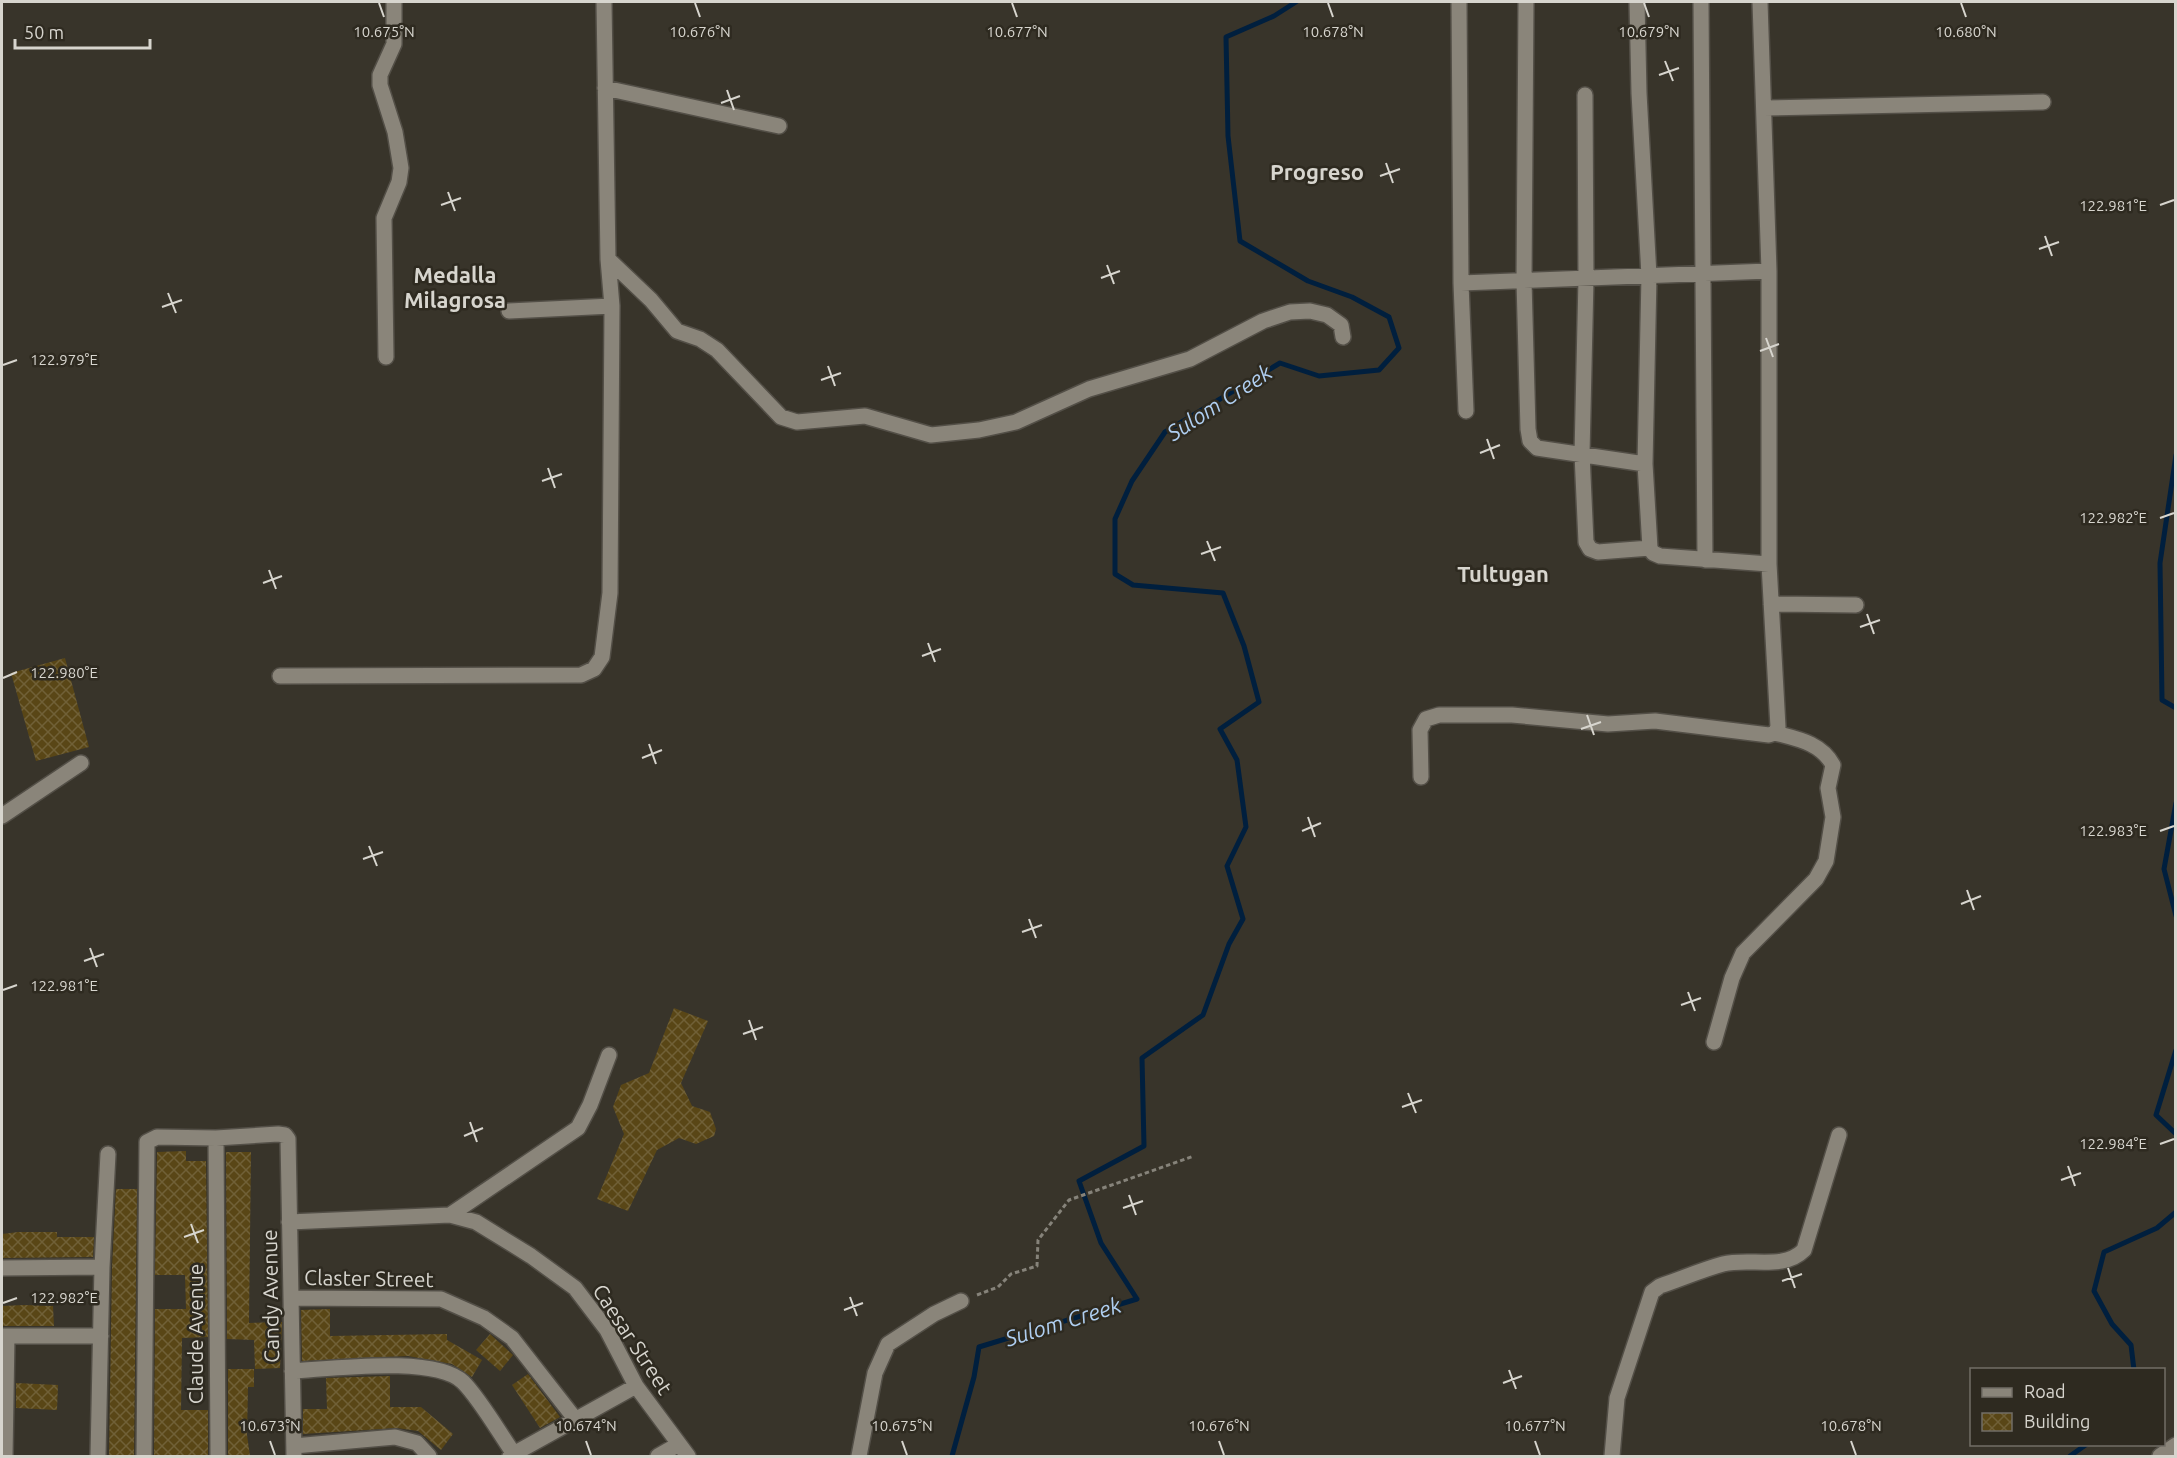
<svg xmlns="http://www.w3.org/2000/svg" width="2177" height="1458" font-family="Ubuntu,sans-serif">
	<defs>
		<pattern id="building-cross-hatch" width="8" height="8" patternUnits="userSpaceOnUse" patternTransform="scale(1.5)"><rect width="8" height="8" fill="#594616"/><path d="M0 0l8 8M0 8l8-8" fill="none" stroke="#706037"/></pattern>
	</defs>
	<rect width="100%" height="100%" fill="#38342a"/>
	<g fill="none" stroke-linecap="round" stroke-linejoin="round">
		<path stroke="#001f3e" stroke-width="5" d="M2176,455L2160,563L2162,700L2176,708
			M2176,803L2164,869L2176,916
			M2176,1050L2156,1115L2176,1134
			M2134,1370L2131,1345L2112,1324L2094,1291L2104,1252L2157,1228L2176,1212
			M952,1456L974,1377L979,1347L1137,1299L1101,1243L1079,1181L1144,1146L1142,1058L1203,1015L1229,944L1243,919L1227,866L1246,827L1237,760L1220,729L1259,702L1244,646L1223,593L1133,585L1115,574V519L1132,481L1165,432L1280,363L1319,376L1379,370L1399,348L1389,317L1352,297L1308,281L1240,241L1228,136L1226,37L1274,16L1296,2
			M2070,1456L2087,1444"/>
	</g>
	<path fill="url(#building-cross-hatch)" d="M65,658L89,747L36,761L11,673Z
		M674,1008L708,1021L681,1083L692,1106L710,1112L716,1129L714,1136L696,1144L679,1138L657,1150L628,1211L597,1199L624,1134L613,1107L621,1085L649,1073Z
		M186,1151V1161H206L208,1337L182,1338L181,1410H208V1456H154L155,1309H186L185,1275H155L157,1152Z
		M226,1152H251L249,1323L282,1322L280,1368L255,1369L254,1340L227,1339Z
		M116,1189H137L134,1456H109L112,1267Z
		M18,1232H57V1237H94L93,1257L2,1258V1234Z
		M24,1305L53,1306L54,1326H2V1306Z
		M330,1309V1336L447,1334V1340L482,1360L472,1377L452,1364L408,1356L302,1361L301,1310Z
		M490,1334L513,1355L500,1371L476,1350Z
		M228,1369H254V1387H248L247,1435L250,1456H228Z
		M528,1374L560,1417L540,1428L512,1385Z
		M390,1376V1407H421L453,1434L441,1450L418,1431L397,1428L303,1434V1409H327L326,1378Z
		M16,1383L58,1385L57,1410L16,1408Z"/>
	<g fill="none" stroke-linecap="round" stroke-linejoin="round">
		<defs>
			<path id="minor" d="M1459,2L1461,283L1466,411
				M1526,2L1524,281L1528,429L1530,441L1537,448L1645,464
				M1637,2L1639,93L1649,276L1645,464L1650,548L1653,553L1660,556L1769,564V271L1760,2
				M1701,2L1705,560
				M605,88L779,126
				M1585,95L1586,279L1582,454L1586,542L1590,549L1598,552L1650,548
				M1764,108L2043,102
				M608,259L651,300L677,331L700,339L717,350L781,417L797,422L865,416L931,435L979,430L1016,422L1089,389L1190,359L1263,321L1290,312L1310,311L1327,315L1341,325L1343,337
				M1461,283L1769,271
				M509,311L612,306
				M386,357L384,218L399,182L401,168L395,132L380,85V75L394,44V2
				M1771,604L1856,605
				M280,676L581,675L594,669L602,657L610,593L612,306L608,259L604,2
				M1421,777L1420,730L1426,719L1439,715H1512L1608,724L1655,721L1769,735L1775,733L1778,727L1769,564
				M2,816L81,763
				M1714,1042L1732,978L1743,953L1816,879L1826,861L1833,817L1828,788L1833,765C1821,743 1798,739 1775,733
				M216,1138L218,1456
				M450,1215L578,1128L590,1105L609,1055
				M289,1222L450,1215L476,1222L531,1256L575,1288L607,1330L636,1386L688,1456
				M2,1268L102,1267
				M292,1298L441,1299L484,1318L512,1338L576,1420
				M2,1336H101
				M292,1371C331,1369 435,1355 463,1382C480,1399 500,1434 514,1454
				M294,1446L395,1437L417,1443L429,1456
				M5,1456L7,1336
				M98,1456L102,1267L108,1154
				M144,1456L147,1142L157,1137L216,1138L278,1134L285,1135L288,1139L294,1456
				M510,1456L636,1386
				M658,1456L679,1444
				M859,1456L875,1373L888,1344L934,1314L961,1301
				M1612,1456L1617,1398L1652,1292L1660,1286C1681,1279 1701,1270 1723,1264C1750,1257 1783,1271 1804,1250L1839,1135
				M2160,1456L2176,1445"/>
		</defs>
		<use href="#minor" stroke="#534f47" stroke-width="18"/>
		<path stroke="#86837a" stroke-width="3" stroke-dasharray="4.5 3" stroke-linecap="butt" d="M977,1295L998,1287L1011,1274L1037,1266L1038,1240L1069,1200L1194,1156"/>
		<use href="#minor" stroke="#8a857a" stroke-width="15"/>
	</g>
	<path fill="none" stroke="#d7d5ce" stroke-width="2" d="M379,3L384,17M695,3L700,17M1012,3L1017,17M1328,3L1333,17M1644,3L1649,17M1961,3L1966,17M1665,61L1673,81M1659,75L1679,68M727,90L734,110M721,103L740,96M1386,163L1393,183M1380,176L1400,169M448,192L455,211M441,205L461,198M2160,205L2174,200M2045,236L2052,256M2039,249L2059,242M1107,265L1114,284M1101,278L1120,271M168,293L176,313M162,307L182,300M1766,338L1773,357M1760,351L1779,344M3,365L17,360M828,366L835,386M821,380L841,373M1487,439L1494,459M1480,453L1500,445M548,468L555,488M542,481L562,474M2160,518L2174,513M1207,541L1215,561M1201,554L1221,547M269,570L276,589M263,583L282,576M1867,614L1874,634M1860,627L1880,620M928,643L935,662M922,656L941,649M3,678L17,672M1587,715L1594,735M1581,729L1601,722M649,744L656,764M642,758L662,750M1308,817L1315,837M1302,831L1321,823M2160,831L2174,826M369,846L377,866M363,859L383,852M1967,890L1974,910M1961,904L1981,896M1029,919L1036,938M1022,932L1042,925M90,948L97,967M84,961L104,954M3,990L17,985M1688,992L1695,1011M1681,1005L1701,998M749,1020L756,1040M743,1034L763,1027M1408,1093L1416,1113M1402,1107L1422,1100M470,1122L477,1142M464,1136L483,1128M2160,1144L2174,1139M2068,1166L2075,1186M2061,1180L2081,1173M1129,1195L1136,1215M1123,1208L1143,1201M191,1224L198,1243M184,1237L204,1230M1788,1268L1795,1288M1782,1281L1802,1274M850,1297L857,1316M3,1303L17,1298M844,1310L863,1303M1509,1370L1516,1389M1503,1383L1522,1376M270,1441L275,1455M586,1441L591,1455M902,1441L907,1455M1219,1441L1224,1455M1535,1441L1540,1455M1851,1441L1856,1455"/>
	<g text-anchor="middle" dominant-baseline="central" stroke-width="5" stroke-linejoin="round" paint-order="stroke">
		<g font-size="21" fill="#d7d5ce" stroke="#2e2a20">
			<text transform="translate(369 1278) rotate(1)">Claster Street</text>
			<text transform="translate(270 1296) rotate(-91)">Candy Avenue</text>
			<text transform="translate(195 1334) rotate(-90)">Claude Avenue</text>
			<text transform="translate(633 1339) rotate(57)">Caesar Street</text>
		</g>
		<g font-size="22" font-weight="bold" fill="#d7d5ce" stroke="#2e2a20">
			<text x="1317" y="171">Progreso</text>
			<text x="455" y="274">Medalla<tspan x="455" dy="25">Milagrosa</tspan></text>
			<text x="1503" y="573">Tultugan</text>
		</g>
		<g font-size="22" font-style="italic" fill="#afcef0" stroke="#2e2a20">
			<text transform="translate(1219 402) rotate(-33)">Sulom Creek</text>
			<text transform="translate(1063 1321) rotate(-17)">Sulom Creek</text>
		</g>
	</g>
	<g font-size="15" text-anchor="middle" fill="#d7d5ce" stroke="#2e2a20" stroke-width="5" stroke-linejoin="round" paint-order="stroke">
		<text x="384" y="37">10.675°N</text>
		<text x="700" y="37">10.676°N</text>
		<text x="1333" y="37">10.678°N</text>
		<text x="1649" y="37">10.679°N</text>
		<text x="1966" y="37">10.680°N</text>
		<text x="1017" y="37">10.677°N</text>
		<text x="2113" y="211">122.981°E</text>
		<text x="64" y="365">122.979°E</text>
		<text x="2113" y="523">122.982°E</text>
		<text x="64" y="678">122.980°E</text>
		<text x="2113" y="836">122.983°E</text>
		<text x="64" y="991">122.981°E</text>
		<text x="2113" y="1149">122.984°E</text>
		<text x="64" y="1303">122.982°E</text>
		<text x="270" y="1431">10.673°N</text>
		<text x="586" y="1431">10.674°N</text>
		<text x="902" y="1431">10.675°N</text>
		<text x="1219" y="1431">10.676°N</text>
		<text x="1535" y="1431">10.677°N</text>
		<text x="1851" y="1431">10.678°N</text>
	</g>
	<rect width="2177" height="1458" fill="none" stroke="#d7d5ce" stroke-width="6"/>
	<rect x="1970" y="1368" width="195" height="78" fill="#2e2a20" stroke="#726e66" stroke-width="1.5"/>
	<rect x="1982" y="1388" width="30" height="9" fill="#8a857a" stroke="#726e66" stroke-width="1.5"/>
	<text x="2024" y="1398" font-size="18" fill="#d7d5ce">Road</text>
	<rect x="1982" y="1413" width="30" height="18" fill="url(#building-cross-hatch)" stroke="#726e66" stroke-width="1.5"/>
	<text x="2024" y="1428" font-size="18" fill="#d7d5ce">Building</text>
	<path d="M15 39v9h135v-9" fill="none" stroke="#d7d5ce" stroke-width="3"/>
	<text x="24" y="39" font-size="18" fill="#d7d5ce" stroke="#2e2a20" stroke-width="4.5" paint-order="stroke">50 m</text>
</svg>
